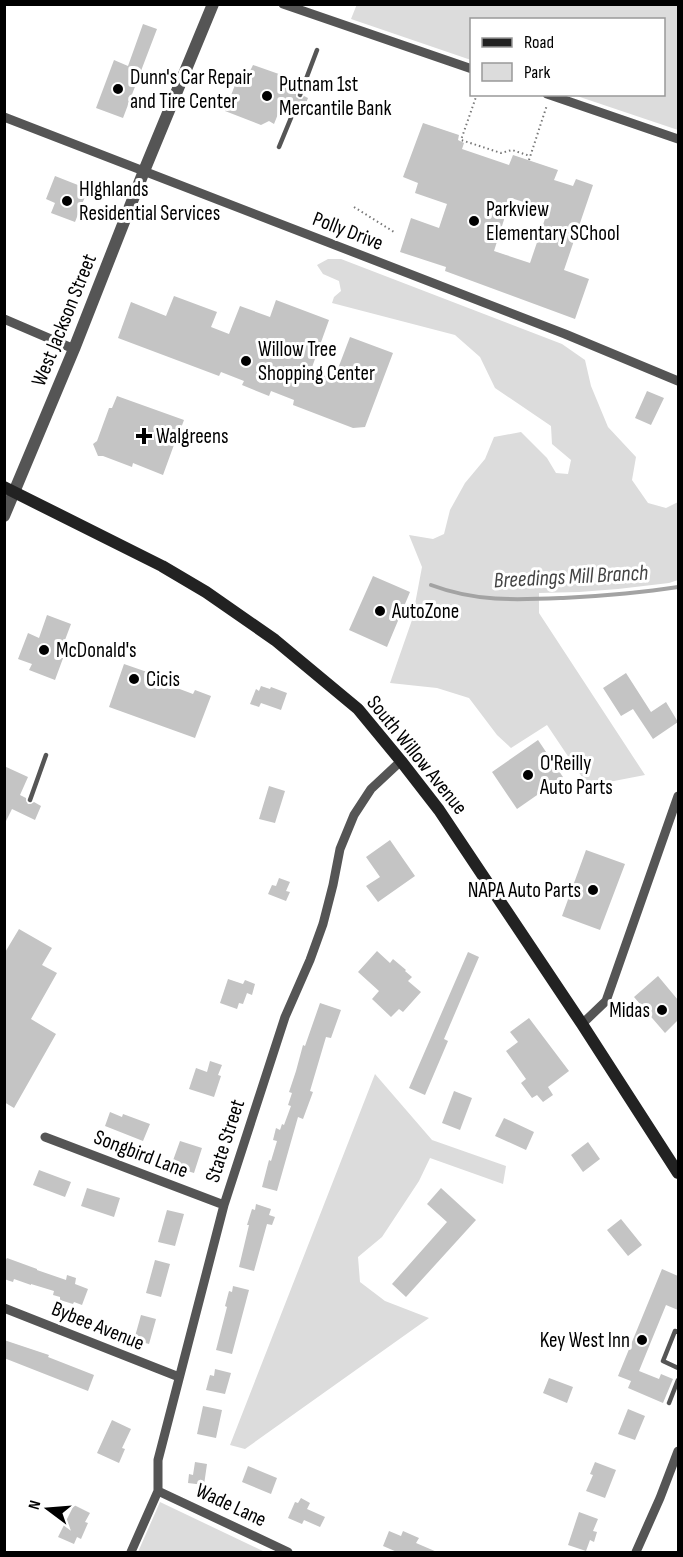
<svg xmlns="http://www.w3.org/2000/svg" width="683" height="1557" font-family="'Sofia Sans Condensed',sans-serif">
	<rect width="100%" height="100%" fill="#fff"/>
	<path fill="#dcdcdc" d="M357,4L678,5V130L574,95L664,94V20H472L471,60L351,19Z
		M328,259H341L562,344L585,360L591,386L608,427L636,457L632,480L648,503L666,508L678,502V580L669,583L618,589L579,592L539,593V613L645,775L588,786L547,725L511,748L497,735L469,698L437,688L390,683L412,620L422,567L409,535L433,539L444,534L450,510L465,483L485,459L494,437L521,432L547,458L556,473L568,474L571,460L552,444L551,426L495,388L480,357L455,335L332,303L334,297L341,291L339,281L323,274L317,265Z
		M375,1074L432,1140L506,1166L503,1184L430,1158L419,1181L382,1237L358,1257L360,1282L385,1301L429,1318L245,1449L230,1445Z
		M160,1502L265,1552H138Z"/>
	<g fill="none" stroke-linecap="round" stroke-linejoin="round">
		<path stroke="#a3a3a3" stroke-width="4" d="M431,585C476,602 516,600 563,598C602,596 640,593 678,587"/>
	</g>
	<path fill="#c4c4c4" fill-rule="evenodd" d="M143,24L157,29L123,118L96,108L114,60L128,66Z
		M253,65L293,79L288,91L296,93V97L299,99H302L304,96L308,98L301,116L297,115V111L294,109H291L289,112L280,109L274,124L269,121L261,125L225,111L240,72L250,71Z
		M423,123L459,135L458,140L464,143L462,149L509,165L513,155L558,170L554,180L573,186L576,179L593,185L564,270L589,279L575,319L445,271L446,267L400,252L411,218L439,228L447,204L415,193L418,183L403,177ZM511,198L548,210L530,263L494,251Z
		M55,176L88,189L75,222L51,213L55,203L46,199Z
		M174,296L217,312L211,327L229,334L240,306L270,317L276,300L329,320L311,370L334,379L350,337L393,353L365,427L353,428L293,405L294,400L271,391L269,396L242,385L244,381L221,372L219,376L118,338L131,302L166,316Z
		M647,391L664,398L651,425L635,418Z
		M117,396L184,420L181,428L190,431L185,445L175,442L163,475L133,463L132,467L103,456H98L93,444L97,441L109,408H112Z
		M373,576L410,592L387,647L349,630Z
		M47,615L71,624L65,640L69,642L55,680L29,670L32,664L18,659L28,633L39,638Z
		M124,664L147,672L145,676L193,694L195,690L211,696L195,738L109,707Z
		M626,673L651,712L666,702L678,722L653,739L633,709L621,716L603,688Z
		M261,686L270,689L271,687L287,693L281,710L261,703L259,707L250,704L256,689L259,691Z
		M538,740L563,777L517,809L492,772Z
		M4,766L28,777L20,795L26,798V801L28,804H31L34,802L41,806L35,820L12,809L4,825Z
		M269,786L285,791L275,823L259,819Z
		M390,840L415,876L378,902L366,886L380,877L366,857Z
		M586,850L625,864L600,930L562,916Z
		M279,878L290,882L286,891L290,892L286,901L268,894L272,885L276,886Z
		M19,929L52,948L42,965L57,973L31,1019L56,1034L14,1108L4,1102V954Z
		M377,951L390,963L393,959L406,970L405,971L412,977L408,981L421,992L403,1012L399,1009L391,1017L372,999L379,991L358,972Z
		M468,952L479,957L444,1039L448,1041L425,1095L409,1088Z
		M658,976L678,1000V1020L665,1033L634,997Z
		M228,979L243,984L245,980L255,984L252,995L247,993L243,1004L239,1003L237,1009L220,1003Z
		M320,1003L341,1010L331,1038L326,1037L310,1091L313,1092L303,1119L298,1117L277,1191L262,1187L269,1160L271,1161L277,1141L273,1140L276,1128L280,1130L282,1124L284,1125L291,1106L288,1105L292,1093L289,1092L296,1071L303,1045L305,1046Z
		M529,1018L569,1071L548,1087L553,1095L543,1102L537,1095L532,1098L521,1083L526,1079L506,1051L518,1042L510,1032Z
		M210,1061L222,1065L218,1075L221,1076L214,1097L189,1089L196,1068L207,1072Z
		M454,1091L472,1098L460,1130L442,1123Z
		M110,1112L122,1117L123,1114L150,1124L143,1141L105,1126Z
		M504,1118L534,1132L526,1150L495,1136Z
		M180,1141L202,1148L194,1173L171,1166Z
		M588,1142L600,1159L583,1172L571,1155Z
		M39,1170L71,1182L65,1197L33,1185Z
		M87,1188L120,1198L114,1217L81,1206Z
		M441,1188L476,1220L406,1297L392,1284L447,1222L427,1204Z
		M256,1204L271,1209L269,1215L275,1217L272,1225L267,1224L254,1271L239,1267L249,1225H247L252,1209L255,1210Z
		M167,1210L184,1214L175,1246L158,1242Z
		M621,1219L642,1245L628,1256L607,1230Z
		M7,1258L37,1269V1270L66,1280L67,1275L76,1278L75,1284L88,1289L82,1305L74,1302L73,1304L60,1300V1297L53,1295L54,1291L31,1284V1285L14,1279L13,1282L4,1279V1263Z
		M155,1260L170,1264L161,1297L146,1293Z
		M662,1269L678,1276V1310L666,1305L639,1371L659,1379L661,1374L673,1379L663,1403L628,1388L631,1381L618,1376Z
		M233,1286L249,1290L232,1354L216,1350L227,1307L225,1306L229,1291L232,1292Z
		M141,1315L156,1319L149,1344L134,1340Z
		M4,1340L49,1355L48,1357L94,1375L88,1391L4,1358Z
		M215,1369L231,1373L225,1394L206,1390L210,1375L214,1376Z
		M549,1378L573,1387L567,1403L543,1393Z
		M203,1406L222,1410L216,1438L197,1434Z
		M628,1409L645,1416L635,1440L618,1434Z
		M112,1420L131,1429L122,1448L125,1449L119,1463L97,1453Z
		M195,1462L207,1464L204,1485L188,1483L189,1474L193,1475Z
		M595,1462L616,1470L605,1498L586,1491L593,1475L590,1474Z
		M248,1466L277,1478L271,1494L242,1482Z
		M301,1498L310,1503L307,1509L325,1517L320,1527L304,1520L302,1524L288,1518L295,1502L298,1503Z
		M74,1505L90,1513L85,1522L88,1523L81,1539L77,1537L74,1544L58,1537Z
		M579,1512L598,1519L593,1531L597,1532L594,1542L590,1540L586,1551L568,1545Z
		M389,1531L401,1536L403,1531L419,1538L416,1543L437,1552H397L383,1546Z"/>
	<g fill="none" stroke-linecap="round" stroke-linejoin="round">
		<path stroke="#777" stroke-width="2" stroke-dasharray="1.5 3" stroke-linecap="butt" d="M477,94L461,140L501,153L512,150L530,156
			M529,160L547,105
			M354,207L394,232"/>
		<path stroke="#555" stroke-width="4.5" d="M300,95L317,50
			M279,147L293,113
			M30,800L46,755
			M678,1332L675,1331L663,1361L678,1368
			M669,1403L678,1380"/>
		<path stroke="#555" stroke-width="9" d="M283,4L472,69
			M547,94L678,139
			M4,117L565,334L678,381
			M4,319L74,349
			M582,1024L606,1001L678,796
			M45,1137L224,1205
			M4,1308L179,1377
			M158,1491L288,1552
			M131,1552L158,1491V1460L224,1205L285,1017L310,960L323,924L333,885L340,849L354,815L371,789L401,761
			M636,1552L660,1498L678,1451"/>
		<path stroke="#555" stroke-width="12" d="M4,516L74,349L144,171L213,4"/>
		<path stroke="#222" stroke-width="12" d="M4,487L162,566L206,592L275,640L358,709L401,761L439,810L582,1024L678,1173"/>
	</g>
	<g fill="#000" stroke="#fff" stroke-width="2">
		<circle cx="118" cy="89" r="6"/>
		<circle cx="267" cy="96" r="6"/>
		<circle cx="67" cy="201" r="6"/>
		<circle cx="474" cy="221" r="6"/>
		<circle cx="246" cy="361" r="6"/>
		<path d="M141 427h6v6h6v6h-6v6h-6v-6h-6v-6h6z"/>
		<circle cx="380" cy="611" r="6"/>
		<circle cx="44" cy="650" r="6"/>
		<circle cx="134" cy="679" r="6"/>
		<circle cx="528" cy="775" r="6"/>
		<circle cx="593" cy="890" r="6"/>
		<circle cx="662" cy="1010" r="6"/>
		<circle cx="642" cy="1340" r="6"/>
	</g>
	<g text-anchor="middle" dominant-baseline="central" stroke-width="6" stroke-linejoin="round" paint-order="stroke">
		<g font-size="21" fill="#000" stroke="#fff" text-anchor="start">
			<text x="130" y="77">Dunn's Car Repair<tspan x="130" dy="24">and Tire Center</tspan></text>
			<text x="279" y="84">Putnam 1st<tspan x="279" dy="24">Mercantile Bank</tspan></text>
			<text x="79" y="189">HIghlands<tspan x="79" dy="24">Residential Services</tspan></text>
			<text x="486" y="209">Parkview<tspan x="486" dy="24">Elementary SChool</tspan></text>
			<text x="258" y="349">Willow Tree<tspan x="258" dy="24">Shopping Center</tspan></text>
			<text x="156" y="436">Walgreens</text>
			<text x="392" y="611">AutoZone</text>
			<text x="56" y="650">McDonald's</text>
			<text x="146" y="679">Cicis</text>
			<text x="540" y="763">O'Reilly<tspan x="540" dy="24">Auto Parts</tspan></text>
			<text x="581" y="890" text-anchor="end">NAPA Auto Parts</text>
			<text x="650" y="1010" text-anchor="end">Midas</text>
			<text x="630" y="1340" text-anchor="end">Key West Inn</text>
		</g>
		<g font-size="21" fill="#000" stroke="#fff">
			<text transform="translate(348 231) rotate(21)">Polly Drive</text>
			<text transform="translate(64 320) rotate(-68)">West Jackson Street</text>
			<text transform="translate(417 755) rotate(51)">South Willow Avenue</text>
			<text transform="translate(225 1141) rotate(-72)">State Street</text>
			<text transform="translate(141 1154) rotate(21)">Songbird Lane</text>
			<text transform="translate(98 1326) rotate(22)">Bybee Avenue</text>
			<text transform="translate(231 1505) rotate(25)">Wade Lane</text>
		</g>
		<g font-size="22" font-style="italic" fill="#444" stroke="#fff">
			<text transform="translate(571 577) rotate(-3)">Breedings Mill Branch</text>
		</g>
	</g>
	<rect width="683" height="1557" fill="none" stroke="#000000" stroke-width="12"/>
	<rect x="470" y="18" width="195" height="78" fill="#ffffff" stroke="#999999" stroke-width="1.5"/>
	<rect x="482" y="38" width="30" height="9" fill="#222222" stroke="#999999" stroke-width="1.5"/>
	<text x="524" y="48" font-size="18" fill="#000000">Road</text>
	<rect x="482" y="63" width="30" height="18" fill="#dcdcdc" stroke="#999999" stroke-width="1.5"/>
	<text x="524" y="78" font-size="18" fill="#000000">Park</text>
	<g transform="translate(48 1509) rotate(286)" stroke="#ffffff" stroke-width="4.5" paint-order="stroke">
	<path d="M0-4.5L10 22L0 15L-10 22Z" fill="#000000"/>
	<text y="-9" font-size="16" font-weight="bold" text-anchor="middle" fill="#000000">N</text>
	</g>
</svg>
